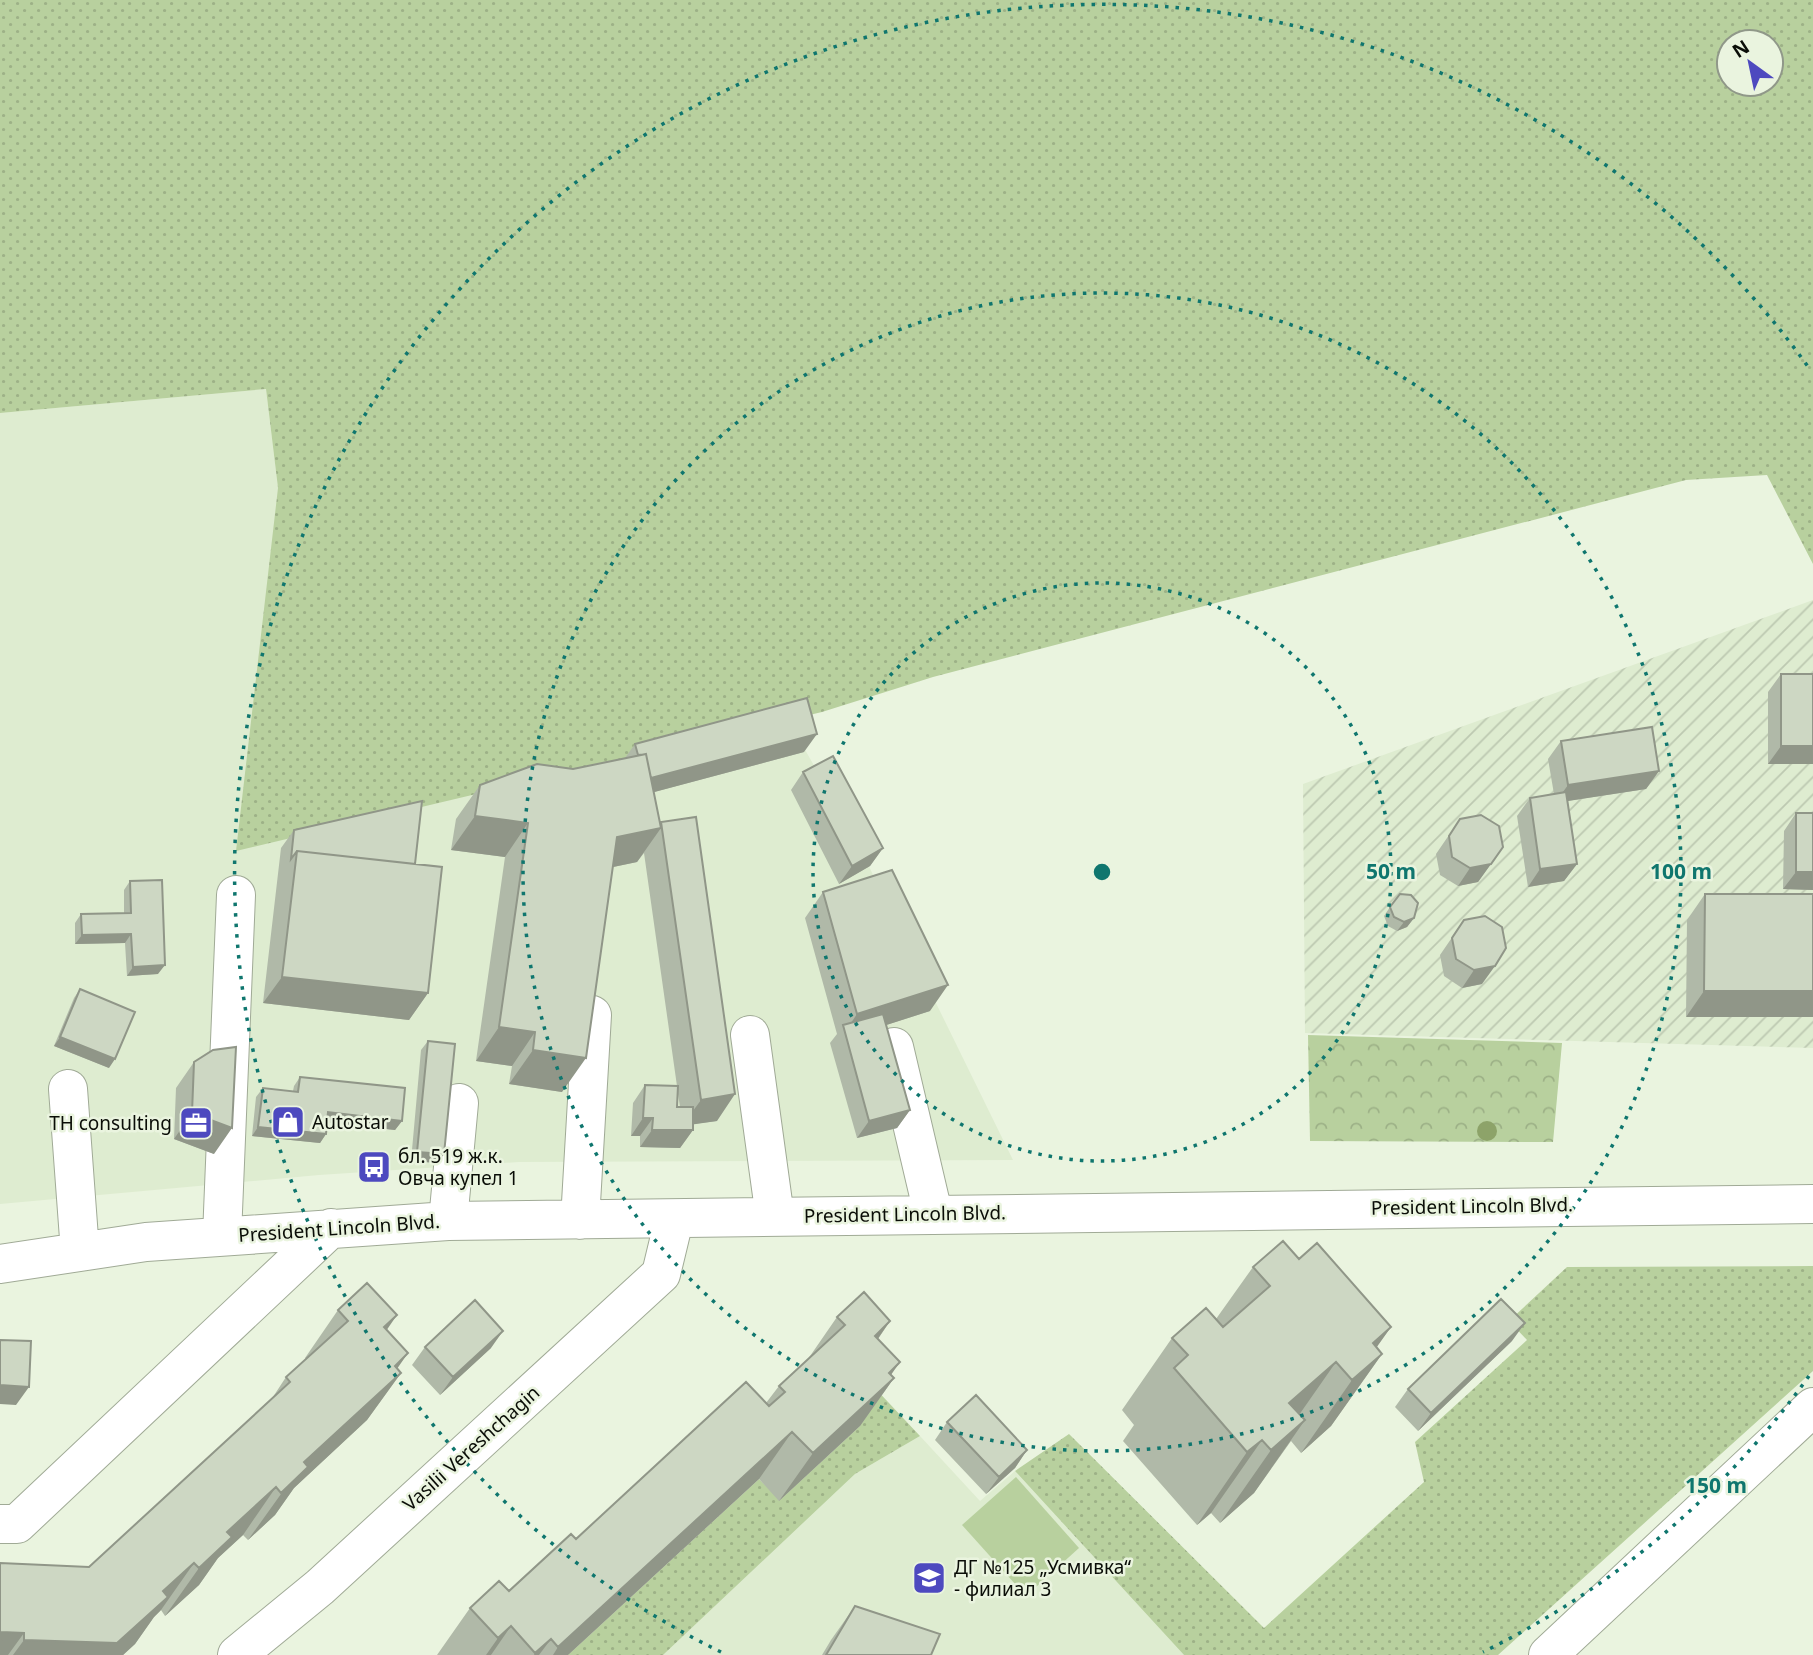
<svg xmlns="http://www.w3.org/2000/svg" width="1813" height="1655" font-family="'Noto Sans',sans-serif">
	<defs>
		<pattern id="industrial-furrows" width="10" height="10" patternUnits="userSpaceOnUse" patternTransform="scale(1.75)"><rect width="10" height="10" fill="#deecd0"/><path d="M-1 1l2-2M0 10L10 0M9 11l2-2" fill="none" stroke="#bdc9b1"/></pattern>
		<pattern id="grass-dots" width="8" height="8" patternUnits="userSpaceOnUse" patternTransform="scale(1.75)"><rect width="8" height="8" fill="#b8d09e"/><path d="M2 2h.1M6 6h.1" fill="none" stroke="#9db187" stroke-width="1.8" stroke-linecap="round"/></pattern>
		<pattern id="forest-crowns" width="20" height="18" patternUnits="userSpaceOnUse" patternTransform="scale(1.75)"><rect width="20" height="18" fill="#b8d09e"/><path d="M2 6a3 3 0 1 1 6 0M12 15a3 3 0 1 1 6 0" fill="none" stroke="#9db187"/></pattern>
	</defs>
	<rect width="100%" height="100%" fill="#eaf4df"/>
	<path fill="#deecd0" d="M266,389L278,488L788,720L852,832L1013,1160L519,1162L319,1175L0,1204V413Z
		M920,1436L980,1501L1015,1471L1184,1655H663L855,1474Z"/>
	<path fill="url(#industrial-furrows)" d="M1813,600V1048L1305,1033L1303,784Z"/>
	<path fill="url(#grass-dots)" fill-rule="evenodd" d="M0,0H1813V564L1767,475L1686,480L933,677L822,712L236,851L278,488L266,389L0,413ZM1729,42H1771V84H1729Z
		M1813,1266V1371L1498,1655H1184L1015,1471L1069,1434L1264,1628L1424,1482L1415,1442L1527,1340L1509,1321L1567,1267Z
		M857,1369L920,1436L855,1474L663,1655H568L759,1479L780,1500L860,1426Z"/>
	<path fill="url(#forest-crowns)" d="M1308,1035L1562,1043L1553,1142L1310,1141Z"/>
	<path fill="#b8d09e" d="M1016,1477L1079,1548L1026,1596L962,1525Z"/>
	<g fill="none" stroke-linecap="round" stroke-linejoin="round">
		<defs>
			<path id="minor" d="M750,1035L775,1217
				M894,1047L933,1213
				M68,1089L80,1252
				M580,1220L592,1015
				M448,1221L459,1103
				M222,1236L236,895
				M0,1264L146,1242L448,1221L1813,1204
				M0,1524H17L331,1228
				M237,1655L320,1587L661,1274L674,1220
				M1548,1655L1813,1407"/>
		</defs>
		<use href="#minor" stroke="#a0aa96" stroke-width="40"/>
		<use href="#minor" stroke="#fff" stroke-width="38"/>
	</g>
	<circle fill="#8da369" cx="1487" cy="1131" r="10"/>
	<path fill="#b0b9a8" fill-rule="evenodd" d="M1781,674L1813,764H1768V692Z
		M1561,741L1659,771L1646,789L1567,801L1577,864L1564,881L1528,887L1517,816L1530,798L1554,794L1548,759Z
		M635,744L804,752L654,792L660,823L661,822L717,1121L693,1124V1130L680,1148L640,1147V1136H631L633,1103L645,1085L677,1086L644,853L637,862L613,867L562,1092L509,1084L512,1066L476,1061L505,857L451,850L456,819L480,785L573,769L625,758ZM678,1094L680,1107H677Z
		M803,772L883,848L870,866L839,884L791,790Z
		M1796,813L1813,890L1783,889L1784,831Z
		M1460,819L1503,847L1478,882L1458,886L1440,875L1436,854Z
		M294,830L415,864L428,993L409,1020L263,1003L281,848Z
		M130,881L158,974L127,976L125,943L75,944V923L81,914L124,913V890Z
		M823,892L930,1011L886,1025L910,1110L897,1128L857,1138L830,1043L837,1034L805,918Z
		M1705,894H1813L1686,1017L1687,920Z
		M1390,907L1414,918L1407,927L1397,931L1388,926L1384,916Z
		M1464,920L1482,984L1462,988L1444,976L1440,955Z
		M80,989L109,1068L54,1046L74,998Z
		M428,1041L438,1163L411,1161L421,1050Z
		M194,1062L214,1154L174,1139L176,1088Z
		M300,1077L402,1121L395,1130L327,1122L326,1134L320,1143L252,1136L256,1097L263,1088L293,1091L294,1086Z
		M1299,1259L1391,1327L1376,1347L1382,1354L1331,1426L1301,1453L1291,1441L1254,1493L1220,1523L1211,1513L1197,1525L1123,1441L1134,1425L1122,1410L1172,1338L1216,1319L1253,1267Z
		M338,1310L387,1330L397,1369L401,1373L367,1420L294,1488L275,1515L248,1540L243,1535L218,1558L199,1585L165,1616L161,1610L154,1617L135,1644L123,1655H0L89,1567L271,1400L286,1377L306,1359L305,1358Z
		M837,1317L890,1321L878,1339L891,1375L894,1378L860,1426L779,1501L759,1479L568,1655H437L470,1608L509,1591L576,1539L766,1403L779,1386L808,1359Z
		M1512,1341L1418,1431L1395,1407L1408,1389Z
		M425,1347L491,1348L440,1395L412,1365Z
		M947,1422L1027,1450L1015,1468L986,1494L935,1440Z
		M855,1606L931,1655H822L831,1640Z"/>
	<path fill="#909688" d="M817,734L804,752L632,798L644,780Z
		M1781,746H1813V764H1768Z
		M1659,771L1646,789L1555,803L1568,785Z
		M475,816L528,823L505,857L451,850Z
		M661,828L637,862L594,871L617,837Z
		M883,848L870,866L839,884L852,866Z
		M1491,864L1478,882L1458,886L1470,868Z
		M1577,864L1564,881L1528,887L1540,869Z
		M1796,872H1813V890L1783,889Z
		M1414,918L1407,927L1397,931L1404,922Z
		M131,934L125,943L75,944L82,935Z
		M165,965L158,974L127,976L133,967Z
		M1495,966L1482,984L1462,988L1474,970Z
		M282,977L428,993L409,1020L263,1003Z
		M948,985L930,1011L846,1038L845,1032L857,1014Z
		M1704,991H1813V1017H1686Z
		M499,1027L535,1032L512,1066L476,1061Z
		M60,1037L115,1059L109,1068L54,1046Z
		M533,1050L586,1058L562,1092L509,1084Z
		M735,1094L717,1121L682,1126L701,1100Z
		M910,1110L897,1128L857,1138L869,1121Z
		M328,1112L402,1121L395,1130L322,1122Z
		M192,1113L232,1128L214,1154L174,1139Z
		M643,1118H653L640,1136H631Z
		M258,1127L326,1134L320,1143L252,1136Z
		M652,1130H693L680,1148L640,1147Z
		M417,1152L444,1154L438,1163L411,1161Z
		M397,1315L364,1363L384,1327Z
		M890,1321L857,1369L875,1336Z
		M1525,1323L1512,1341L1418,1431L1431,1413Z
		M1391,1327L1357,1375L1382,1354L1331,1426L1301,1453L1352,1380L1373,1343Z
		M503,1331L491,1348L440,1395L453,1377Z
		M408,1353L383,1389L401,1373L367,1420L294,1488L275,1515L248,1540L304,1462L395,1366Z
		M900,1362L879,1392L894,1378L860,1426L779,1501L813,1453L889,1373Z
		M1336,1362L1285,1435L1289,1403Z
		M0,1385L29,1387L16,1405L0,1404Z
		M1305,1420L1254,1493L1220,1523L1271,1450Z
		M792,1432L759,1479L568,1655H553L558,1647Z
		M1262,1440L1211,1513L1197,1525L1247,1452Z
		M1027,1450L1015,1468L986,1494L999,1477Z
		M276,1487L243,1535L218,1558L199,1585L165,1616L199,1568L227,1532Z
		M194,1563L161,1610L154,1617L135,1644L123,1655H13L24,1640L163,1591Z
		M511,1626L491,1655H486L498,1638Z
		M2,1632L24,1633L8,1655H0V1636Z
		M551,1639L539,1655H534L535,1653Z"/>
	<path fill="#cdd7c3" stroke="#909688" stroke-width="2" d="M1781,674H1813V746H1781Z
		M807,698L817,734L651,778L646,754L638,755L635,744Z
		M1652,727L1659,771L1568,785L1561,741Z
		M646,754L661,828L617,837L586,1058L533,1050L535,1032L499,1027L528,823L475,816L480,785L537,764L573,769Z
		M833,756L883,848L852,866L803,772Z
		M1566,792L1577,864L1540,869L1530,798Z
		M422,801L415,864L297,851L291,859L294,830Z
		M1796,813H1813V872H1796Z
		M1481,815L1499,826L1503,847L1491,864L1470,868L1452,857L1449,836L1460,819Z
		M696,817L735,1094L701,1100L661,822Z
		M297,851L442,867L428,993L282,977Z
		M892,870L948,985L857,1014L823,892Z
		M162,880L165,965L133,967L131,934L82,935L81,914L131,913L130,881Z
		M1400,894L1411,895L1418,903L1414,918L1404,922L1394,917L1390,907Z
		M1705,894H1813V991H1704Z
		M1485,916L1502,927L1506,948L1495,966L1474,970L1456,959L1452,938L1464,920Z
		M80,989L135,1012L115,1059L60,1037Z
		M883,1014L910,1110L869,1121L843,1025Z
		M428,1041L455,1044L444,1154L417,1152Z
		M236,1047L232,1128L192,1113L194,1062L213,1050Z
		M300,1077L405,1088L402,1121L328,1112L326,1134L258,1127L263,1088L298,1092Z
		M645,1085L678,1086L677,1107H693V1130H652L653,1118H643Z
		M1283,1241L1299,1259L1317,1243L1391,1327L1373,1343L1382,1354L1352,1380L1336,1362L1289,1403L1305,1420L1271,1450L1262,1440L1247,1452L1174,1368L1188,1355L1172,1338L1206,1308L1223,1327L1270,1286L1253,1267Z
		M367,1283L397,1315L384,1327L408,1353L395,1366L401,1373L304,1462L308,1467L281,1493L276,1487L227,1532L232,1537L199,1568L194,1563L163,1591L168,1597L117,1643L24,1640V1633L2,1632V1639L0,1638V1563L89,1567L290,1382L286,1377L348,1321L338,1310Z
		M864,1292L890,1321L875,1336L900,1362L889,1373L894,1378L813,1453L792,1432L558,1647L551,1639L535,1653L511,1626L498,1638L470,1608L499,1581L509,1591L571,1534L576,1539L746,1382L769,1406L785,1392L779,1386L845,1325L837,1317Z
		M1501,1299L1525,1323L1431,1413L1408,1389Z
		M475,1300L503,1331L453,1377L425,1347Z
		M0,1340L31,1341L29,1387L0,1385Z
		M976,1395L1027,1450L999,1477L947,1422Z
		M855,1606L940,1634L931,1655H826Z"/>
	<g fill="none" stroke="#0f766e" stroke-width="3.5" stroke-dasharray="3.5 7">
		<circle cx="1102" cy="872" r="289"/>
		<circle cx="1102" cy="872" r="579"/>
		<path d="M1809 1376A868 868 0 0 1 1483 1652M721 1652A868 868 0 1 1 1809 368"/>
	</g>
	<defs>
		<symbol id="shop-square" viewBox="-11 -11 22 22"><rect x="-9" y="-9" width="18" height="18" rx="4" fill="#4d49bf" stroke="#eaf4df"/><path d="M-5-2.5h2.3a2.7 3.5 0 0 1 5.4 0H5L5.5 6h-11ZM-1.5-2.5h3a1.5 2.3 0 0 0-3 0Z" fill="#fff"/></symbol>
		<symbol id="office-square" viewBox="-11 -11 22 22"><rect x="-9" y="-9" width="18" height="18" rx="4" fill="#4d49bf" stroke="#eaf4df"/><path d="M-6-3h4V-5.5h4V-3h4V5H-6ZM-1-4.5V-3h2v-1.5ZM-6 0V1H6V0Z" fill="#fff"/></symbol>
		<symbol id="bus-square" viewBox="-11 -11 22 22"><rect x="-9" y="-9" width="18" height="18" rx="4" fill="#4d49bf" stroke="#eaf4df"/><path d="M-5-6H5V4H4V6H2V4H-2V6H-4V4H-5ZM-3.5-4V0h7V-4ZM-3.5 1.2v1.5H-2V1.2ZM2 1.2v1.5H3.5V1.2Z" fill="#fff"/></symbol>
		<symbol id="school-square" viewBox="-11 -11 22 22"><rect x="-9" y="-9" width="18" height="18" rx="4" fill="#4d49bf" stroke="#eaf4df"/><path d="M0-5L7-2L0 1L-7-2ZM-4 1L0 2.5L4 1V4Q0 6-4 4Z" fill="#fff"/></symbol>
	</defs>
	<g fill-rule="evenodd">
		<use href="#shop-square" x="269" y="1103" width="38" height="38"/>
		<use href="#office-square" x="177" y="1104" width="38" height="38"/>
		<use href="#bus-square" x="355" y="1148" width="38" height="38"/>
		<use href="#school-square" x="910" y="1559" width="38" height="38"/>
	</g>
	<g text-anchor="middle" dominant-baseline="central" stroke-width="5" stroke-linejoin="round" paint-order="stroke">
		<g font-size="19" fill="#0a0d07" stroke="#eaf4df" text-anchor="start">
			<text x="312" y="1122">Autostar</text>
			<text x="172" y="1123" text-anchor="end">TH consulting</text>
			<text x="398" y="1156">бл. 519 ж.к.<tspan x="398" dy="22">Овча купел 1</tspan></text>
			<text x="954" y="1567">ДГ №125 „Усмивка“<tspan x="954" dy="22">- филиал 3</tspan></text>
		</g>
		<g font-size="19" fill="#0a0d07" stroke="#eaf4df">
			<text transform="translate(1472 1206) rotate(-1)">President Lincoln Blvd.</text>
			<text transform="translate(905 1214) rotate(-1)">President Lincoln Blvd.</text>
			<text transform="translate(339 1228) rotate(-4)">President Lincoln Blvd.</text>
			<text transform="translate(471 1448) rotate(-42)">Vasilii Vereshchagin</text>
		</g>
	</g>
	<circle cx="1102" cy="872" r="10" fill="#0f766e" stroke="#eaf4df" stroke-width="3.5"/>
	<g font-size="21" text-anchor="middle" font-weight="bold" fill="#0f766e" stroke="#eaf4df" stroke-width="5" stroke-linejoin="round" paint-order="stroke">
		<text x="1391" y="879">50 m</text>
		<text x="1681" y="879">100 m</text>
		<text x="1716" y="1493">150 m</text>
	</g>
	<g transform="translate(1750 63) rotate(327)"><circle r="33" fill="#eaf4df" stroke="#909889" stroke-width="2"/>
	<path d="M0-5L12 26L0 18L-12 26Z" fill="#4d49bf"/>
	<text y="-10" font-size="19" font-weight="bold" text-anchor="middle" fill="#0a0d07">N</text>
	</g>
</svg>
